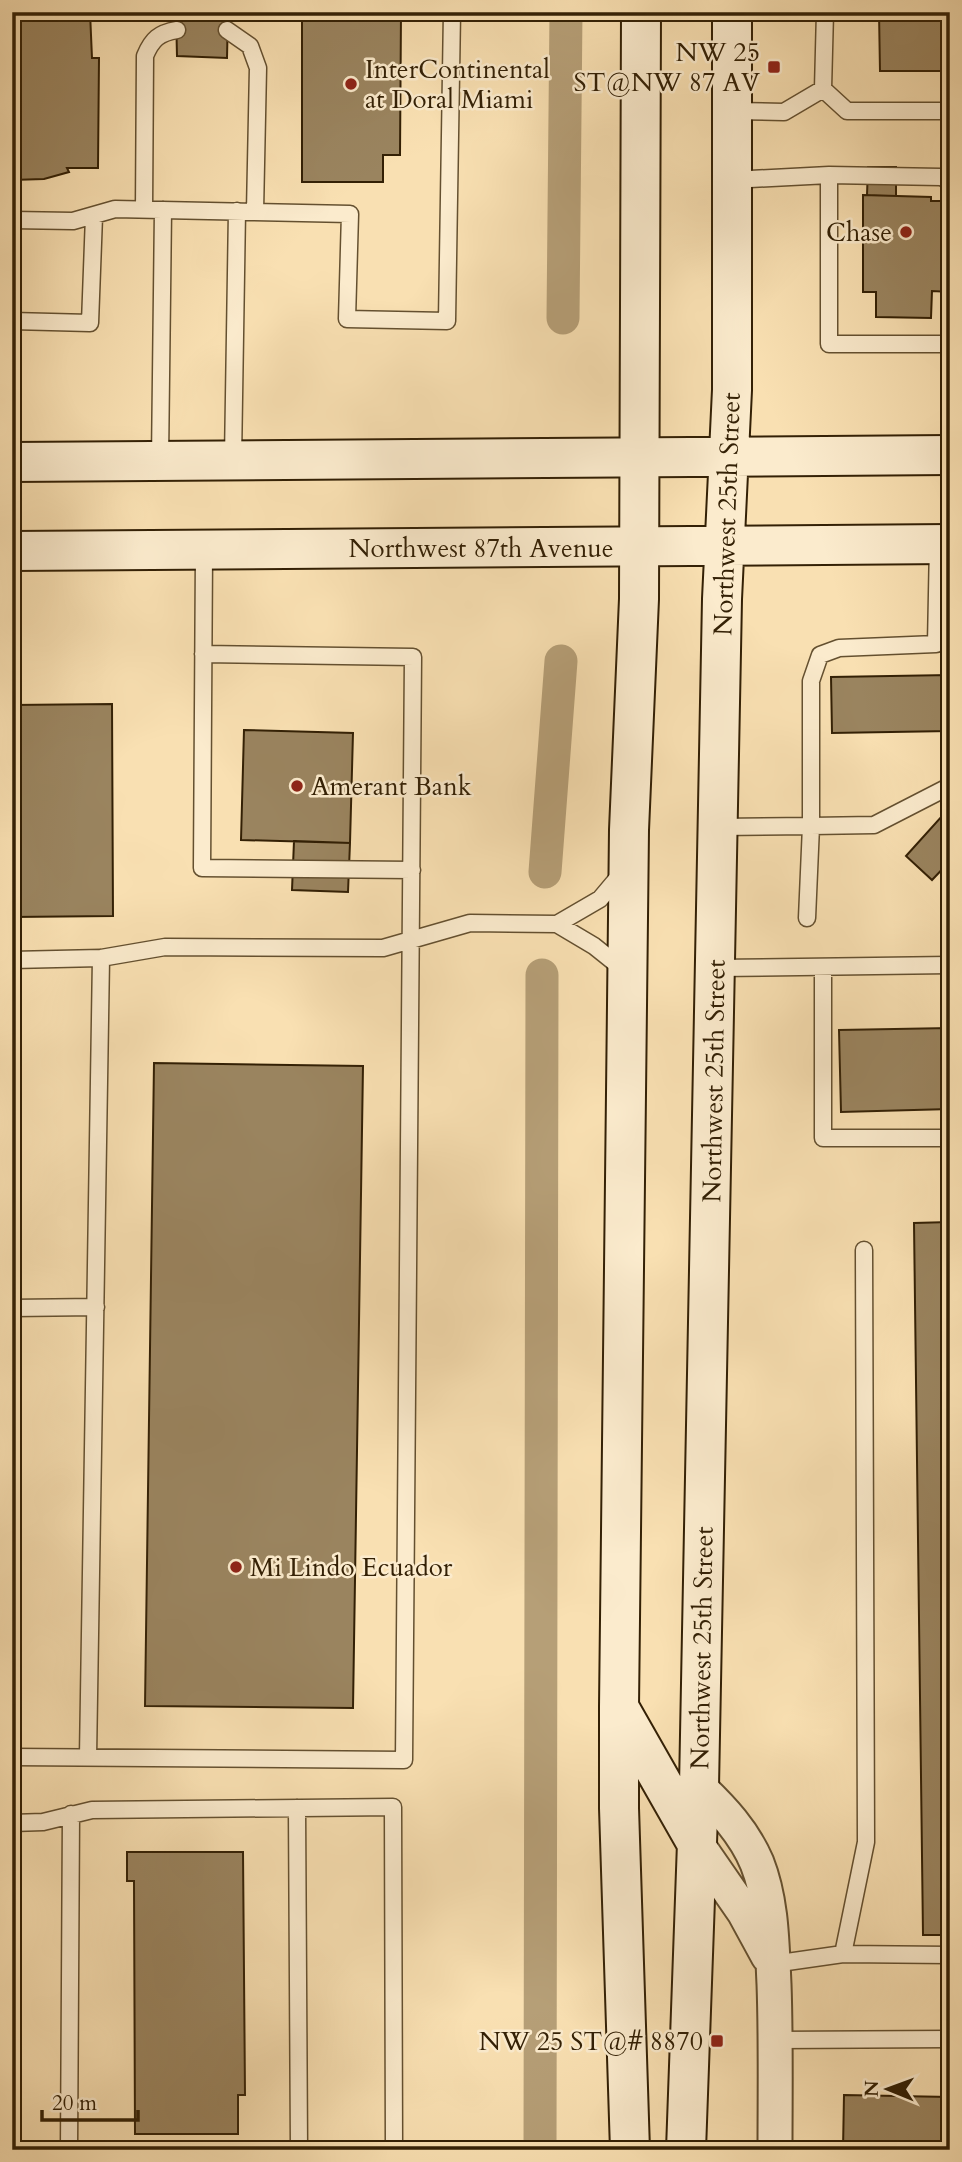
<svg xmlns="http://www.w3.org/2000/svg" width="962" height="2162" font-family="Cardo,serif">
	<rect width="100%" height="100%" fill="#f9e0b2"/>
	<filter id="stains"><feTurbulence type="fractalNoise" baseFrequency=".00286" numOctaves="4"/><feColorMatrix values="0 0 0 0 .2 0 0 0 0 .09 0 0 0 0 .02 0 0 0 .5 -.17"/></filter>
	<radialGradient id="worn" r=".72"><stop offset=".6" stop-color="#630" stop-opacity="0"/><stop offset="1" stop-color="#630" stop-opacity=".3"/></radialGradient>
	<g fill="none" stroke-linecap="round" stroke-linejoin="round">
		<path stroke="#b69f77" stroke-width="33" d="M563,318L566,12
			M545,872L561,661
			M540,2150L542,975"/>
	</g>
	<path fill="#9a845f" stroke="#332005" stroke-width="2" d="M12,12H90L92,58H99L98,168H67L69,172L44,179L12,180Z
		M176,12H228L227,58L177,56Z
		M302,12H401L400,155H383V182H302Z
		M879,12H950V71H880Z
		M868,167H896V196L867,195Z
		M863,195L931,197V201H950V292L932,291L931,318L876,317V292H863Z
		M950,675V731L832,733L831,677Z
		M112,704L113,916L12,917V705Z
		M244,730L353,733L350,843L241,840Z
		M942,816L950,822V861L932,880L906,856Z
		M294,841L350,843L348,892L292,890Z
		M950,1028V1109L841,1112L839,1030Z
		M154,1063L363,1066L353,1708L145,1706Z
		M950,1222V1935H923L914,1223Z
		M127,1852H243L245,2095H238V2134H135L134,1881H127Z
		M844,2095L950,2097V2150H843Z"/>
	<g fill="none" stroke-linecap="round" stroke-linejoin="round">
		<defs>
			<path id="service" d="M227,30L250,46L258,68L255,211
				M823,89L847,111H950
				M732,111L784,112L823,89L825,12
				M829,175L941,177L950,181
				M732,180L829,175V344H950
				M144,210L145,56C152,39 159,33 177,30
				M12,220L73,221L115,209L350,214L347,319L447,321L452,12
				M12,321L90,323L94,216
				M233,459L237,211
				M160,460L163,210
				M204,552L202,868L412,870
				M719,827L811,826V681L820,655L839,648L936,644L938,544
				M807,918L811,826L874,825L950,786
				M557,924L594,946L624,970
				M12,960L101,958L165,947L383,948L470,923L557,924L600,899L621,874
				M823,967V1138H950
				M717,968L950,965
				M12,1308L96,1307
				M12,1757L404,1760L413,657L203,654
				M88,1757L101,958
				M297,1808L299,2150
				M12,1823L43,1822L92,1810L393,1807L394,2150
				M843,1954L866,1842L864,1250
				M773,1964L843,1954L950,1955
				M776,2040L950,2039
				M69,2150L71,1814"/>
			<path id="minor" d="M699,1787C722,1809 744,1832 757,1863C772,1901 772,1943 774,1984C776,2039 775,2094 775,2150
				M697,1844L744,1912L768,1956"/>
			<path id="secondary" d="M12,462L950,455
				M12,551L950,544
				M620,1709L697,1844
				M630,2150L619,1808V1707L629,830L639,599L641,12
				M686,2150L699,1787L722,599L732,390V12"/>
		</defs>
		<use href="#service" stroke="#645030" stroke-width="19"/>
		<use href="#minor" stroke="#645030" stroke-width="37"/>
		<use href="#secondary" stroke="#332005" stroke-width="42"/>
		<use href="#service" stroke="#fbebcd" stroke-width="16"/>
		<use href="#minor" stroke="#fbebcd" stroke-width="33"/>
		<use href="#secondary" stroke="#fbebcd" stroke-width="38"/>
	</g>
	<g fill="#8f2418" stroke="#fbebcd" stroke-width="2.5">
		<rect x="767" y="60" width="14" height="14" rx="3.5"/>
		<circle cx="351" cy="84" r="7"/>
		<circle cx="906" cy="232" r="7"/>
		<circle cx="297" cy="786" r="7"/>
		<circle cx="236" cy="1567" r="7"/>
		<rect x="710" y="2034" width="14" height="14" rx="3.5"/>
	</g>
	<g text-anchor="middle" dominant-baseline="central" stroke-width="5" stroke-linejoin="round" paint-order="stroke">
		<g font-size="26" fill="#332005" stroke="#fbebcd" text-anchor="end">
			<text x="760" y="52">NW 25<tspan x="760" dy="30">ST@NW 87 AV</tspan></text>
			<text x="365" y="69" text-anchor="start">InterContinental<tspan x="365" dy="30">at Doral Miami</tspan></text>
			<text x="892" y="232">Chase</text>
			<text x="311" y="786" text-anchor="start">Amerant Bank</text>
			<text x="250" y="1567" text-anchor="start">Mi Lindo Ecuador</text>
			<text x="703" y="2041">NW 25 ST@# 8870</text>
		</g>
		<g font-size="26" fill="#332005" stroke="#fbebcd">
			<text transform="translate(727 514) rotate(-88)">Northwest 25th Street</text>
			<text x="481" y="548">Northwest 87th Avenue</text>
			<text transform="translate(714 1081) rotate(-89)">Northwest 25th Street</text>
			<text transform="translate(702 1648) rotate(-89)">Northwest 25th Street</text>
		</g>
	</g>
	<rect width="962" height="2162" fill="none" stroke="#f9e0b2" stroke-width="42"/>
	<rect x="14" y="14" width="934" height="2134" fill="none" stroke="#332005" stroke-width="3.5"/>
	<rect x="21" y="21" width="920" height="2120" fill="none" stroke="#332005" stroke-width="2"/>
	<g transform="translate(888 2089) rotate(271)" stroke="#fbebcd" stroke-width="5" paint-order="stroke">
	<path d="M0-5L12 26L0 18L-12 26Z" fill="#332005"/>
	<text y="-10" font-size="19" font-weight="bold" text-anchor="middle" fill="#332005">N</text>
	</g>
	<path d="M42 2110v10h96v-10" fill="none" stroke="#332005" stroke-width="3.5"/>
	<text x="52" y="2110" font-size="21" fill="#332005" stroke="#fbebcd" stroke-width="5" paint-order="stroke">20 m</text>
	<rect width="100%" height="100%" filter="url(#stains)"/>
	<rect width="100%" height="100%" fill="url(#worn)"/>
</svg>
